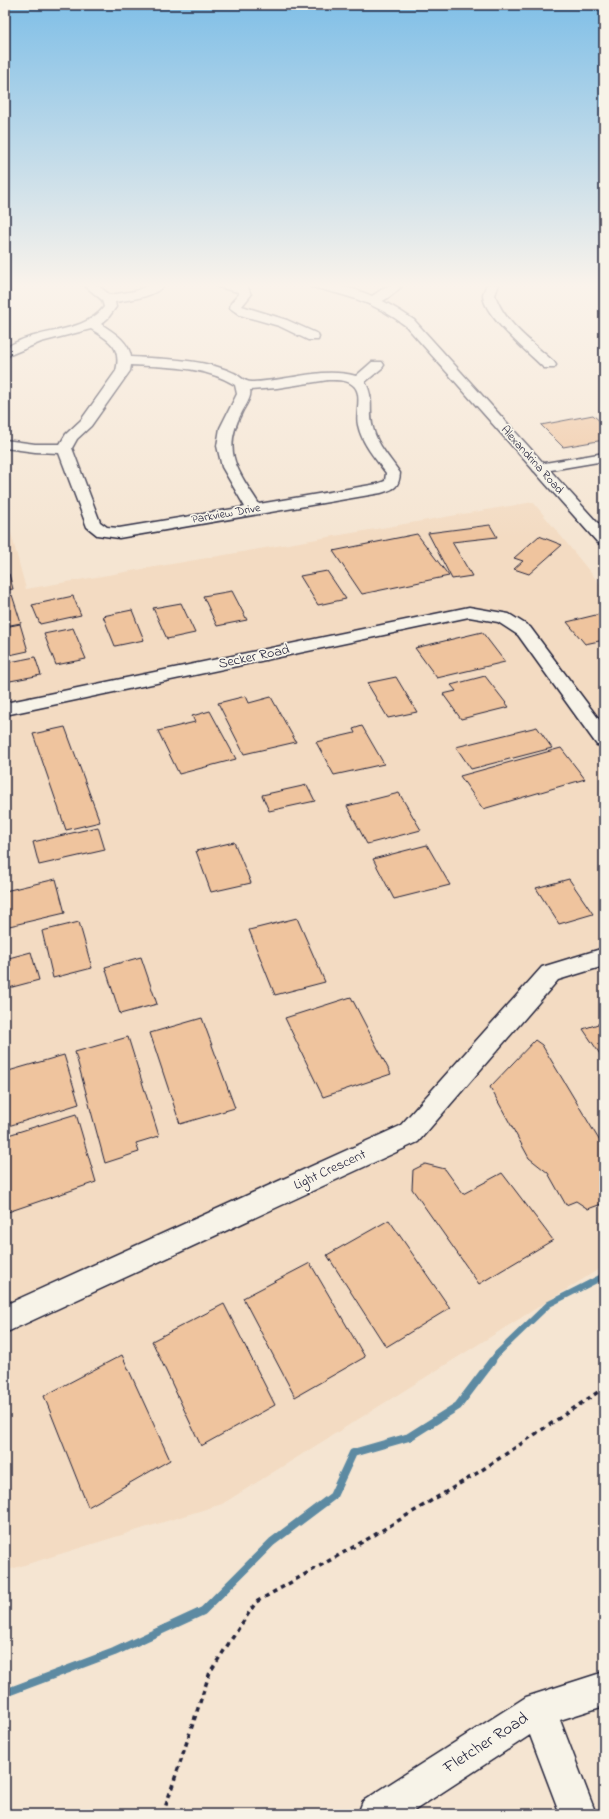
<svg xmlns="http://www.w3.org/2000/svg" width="609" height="1819" font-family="'Indie Flower',sans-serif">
	<rect width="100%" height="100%" fill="#f5e5d2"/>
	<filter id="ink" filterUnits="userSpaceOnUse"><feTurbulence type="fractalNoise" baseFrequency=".025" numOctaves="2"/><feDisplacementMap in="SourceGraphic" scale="8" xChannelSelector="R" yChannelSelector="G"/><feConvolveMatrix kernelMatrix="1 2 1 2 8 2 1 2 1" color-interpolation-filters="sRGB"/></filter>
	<g filter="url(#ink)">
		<path fill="#f3dbc2" d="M533,502L604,589V1266L222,1504L5,1571V511L26,589Z"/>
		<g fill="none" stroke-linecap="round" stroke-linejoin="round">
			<path stroke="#5d8aa2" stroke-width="6" d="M491,1362L497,1354L549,1304L604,1276"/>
			<path stroke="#5d8aa2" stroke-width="8" d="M5,1693L114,1652L203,1611L272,1542L333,1496L353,1453L409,1437L458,1406L492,1361"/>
		</g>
		<path fill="#efc49e" stroke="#22223b" d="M593,415L604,425V440L563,447L541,425Z
			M490,525L497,537L452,542L472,576L452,579L428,533Z
			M417,534L449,576L362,594L333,551Z
			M539,536L562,545L529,574L514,569L523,561L514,558Z
			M327,571L346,599L318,605L300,576Z
			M9,574L13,589L5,590V575Z
			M232,591L247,620L217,626L203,596Z
			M12,595L21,623L5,626V597Z
			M73,596L81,615L40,624L32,605Z
			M181,603L195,633L167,639L153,608Z
			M132,610L144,640L115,646L103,616Z
			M604,613V640L585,644L567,622Z
			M20,624L28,651L5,656V627Z
			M73,628L86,659L56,665L44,634Z
			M482,632L505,662L437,678L415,648Z
			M35,657L41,675L5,682V663Z
			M485,676L509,707L461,719L443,694L456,691L451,685Z
			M396,677L417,712L388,718L367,683Z
			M246,696L249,703L271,697L296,742L244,754L218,703Z
			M210,711L236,759L179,774L158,731L195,722L192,716Z
			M362,726L384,764L334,775L316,742L355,733L353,729Z
			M65,727L100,822L66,830L33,734Z
			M537,727L552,748L471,769L456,747Z
			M561,748L585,779L483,809L460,776Z
			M307,785L315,801L269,811L262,795Z
			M399,793L421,830L367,844L347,806Z
			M98,827L105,850L39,865L33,842Z
			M234,842L251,883L211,892L196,851Z
			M427,845L450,885L394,899L373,859Z
			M56,879L65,913L5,927V891Z
			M569,879L593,914L559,924L536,888Z
			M297,918L325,982L275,995L249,930Z
			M79,922L92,968L53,978L42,931Z
			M31,952L39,980L5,989V959Z
			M141,957L157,1004L120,1014L105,967Z
			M351,997L391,1074L323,1097L285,1018Z
			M202,1018L235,1108L180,1124L150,1033Z
			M604,1022V1060L583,1029Z
			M128,1037L159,1136L136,1143L139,1152L105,1163L75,1052Z
			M535,1040L542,1045L604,1148V1203L588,1209L576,1201L566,1205L548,1173L529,1158L490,1087Z
			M64,1055L79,1104L5,1127V1072Z
			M76,1114L96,1182L5,1213V1136Z
			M425,1164L445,1169L463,1194L502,1173L553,1240L479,1284L412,1189L413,1170Z
			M389,1220L450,1308L386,1347L327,1255Z
			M310,1263L365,1357L295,1397L243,1298Z
			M224,1304L275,1405L201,1446L152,1341Z
			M122,1355L170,1460L88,1507L44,1396Z"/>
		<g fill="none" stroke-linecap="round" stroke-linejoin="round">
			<defs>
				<path id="minor" d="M83,284H96L110,295L135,291L151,284H165C155,298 130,299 115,302L116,307L108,318L101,324C113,332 129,341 131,357C163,359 205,359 234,373C239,375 242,380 247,381C254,385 302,375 313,374C328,372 342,372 356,376L372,362H382L384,365L382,368L365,382C375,398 368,411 373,428C377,445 390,458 400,473C399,487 395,489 381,493L119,538L97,535L87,527L59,453L35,452L5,448V440L35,444H60L66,434L81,420L116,371C122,347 109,340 91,329L41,342L5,357V348C14,343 24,338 34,336C58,329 88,328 104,307L102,300ZM131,365C165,367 205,366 235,385L237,394L220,428L217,446L222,467L245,507L119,528L107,527L100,522L72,448L77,439L91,426L130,371ZM328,380C336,380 347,379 354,386C363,395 355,414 358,425C362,444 375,458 386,473L385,481L377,484L259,504C238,471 221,452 242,412C245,406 252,397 250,390L277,388Z
					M216,284H241L248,287L251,295L242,306L287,320L318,334L319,337L318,340H308L279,326L240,315L230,308L231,303L239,294L238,292L218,287Z
					M390,284H403C396,293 380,306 369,304L367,301L369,298Z
					M487,284H499L495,295C504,323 533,343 554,362L556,365L554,368H544C529,353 485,317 483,296C483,292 486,287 487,284Z
					M604,453V461L539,472L534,471L532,468L534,465L539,464Z
					M469,607L509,614L530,627L604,726V746L597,745L518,635L498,622L469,617L5,715V703Z
					M604,948V966L558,980L418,1142L5,1333V1305L400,1126L542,967Z
					M604,1672V1706L560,1720L596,1814H560L530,1735L409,1814H358L363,1801L526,1697Z"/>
				<path id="major" d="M310,284C348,281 384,299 414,320L604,530V545L598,543L406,326C374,302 349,296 312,287Z"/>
			</defs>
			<use href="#minor" stroke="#22223b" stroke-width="3"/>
			<use href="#major" stroke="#22223b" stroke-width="3"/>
			<path stroke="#22223b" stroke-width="3.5" stroke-dasharray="4.5 4.5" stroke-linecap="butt" d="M163,1814L210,1672L256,1602L371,1537L479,1472L604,1388"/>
			<use href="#minor" fill="#f7f3e8" fill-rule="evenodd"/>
			<use href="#major" fill="#f7f3e8" fill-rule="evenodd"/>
		</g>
	</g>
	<linearGradient id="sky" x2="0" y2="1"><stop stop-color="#80bfe7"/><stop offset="0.53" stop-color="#faf3eb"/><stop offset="1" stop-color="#faf3eb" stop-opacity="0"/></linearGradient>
	<rect width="609" height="538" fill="url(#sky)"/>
	<g text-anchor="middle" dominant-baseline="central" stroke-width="3.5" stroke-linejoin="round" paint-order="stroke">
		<g font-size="12" fill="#22223b" stroke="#f7f3e8">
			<text transform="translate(532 460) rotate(48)">Alexandrina Road</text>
			<text transform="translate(226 514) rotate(-10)">Parkview Drive</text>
		</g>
		<g font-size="14" fill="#22223b" stroke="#f7f3e8">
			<text transform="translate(254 657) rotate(-12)">Secker Road</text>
			<text transform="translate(330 1170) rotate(-25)">Light Crescent</text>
		</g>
		<g font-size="17" fill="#22223b" stroke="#f7f3e8">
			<text transform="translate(486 1743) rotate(-33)">Fletcher Road</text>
		</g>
	</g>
	<rect width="609" height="1819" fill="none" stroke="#f7f3e8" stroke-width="20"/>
	<rect x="10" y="10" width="589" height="1799" fill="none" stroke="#22223b" stroke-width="1.5" filter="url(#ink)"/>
</svg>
